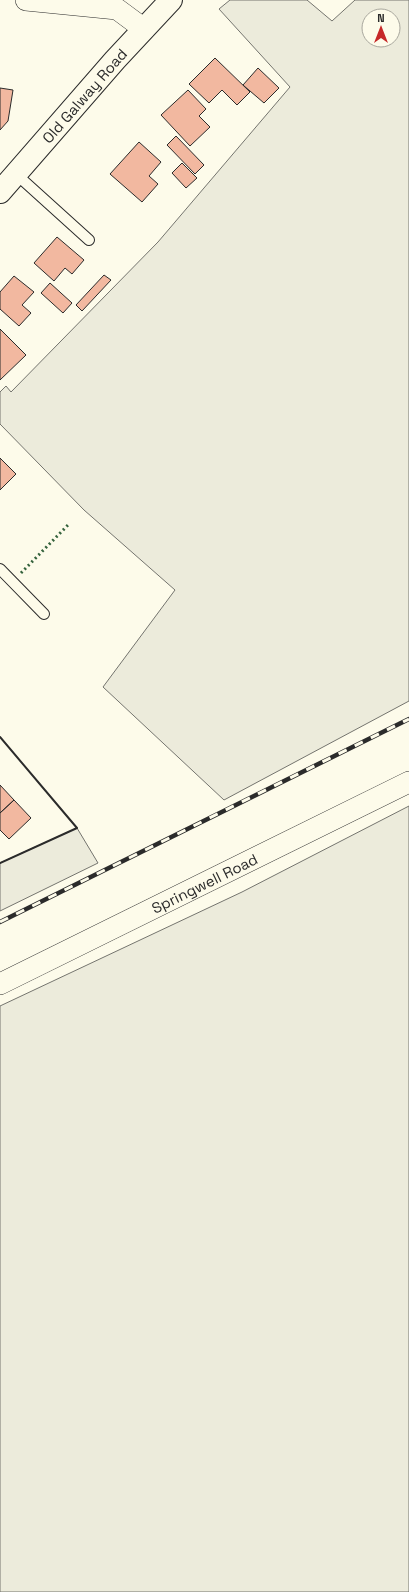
<svg xmlns="http://www.w3.org/2000/svg" width="409" height="1592" font-family="'Space Grotesk',sans-serif">
	<rect width="100%" height="100%" fill="#fdfbea"/>
	<path fill="#ecebdb" stroke="#74746e" fill-rule="evenodd" d="M230,0H307L332,21L355,0H409V701L224,800L103,687L175,590L84,510L0,424V392L6,386L11,392L158,242L290,87L219,9ZM369,16H393V40H369Z
		M409,806V1592H0V1006L242,892Z
		M77,828L98,863L0,911V863Z"/>
	<path fill="#f2b8a0" stroke="#2b2b2b" d="M215,58L250,92L237,105L222,90L209,103L189,84Z
		M258,68L279,88L264,103L243,85Z
		M0,88L13,90L8,121L0,130Z
		M188,90L206,109L199,116L210,127L190,146L161,115Z
		M176,136L204,165L195,174L167,145Z
		M139,142L161,162L149,176L158,184L142,202L110,174Z
		M182,163L197,178L186,188L172,173Z
		M57,237L84,260L72,274L65,268L54,281L34,263Z
		M104,275L111,280L82,311L76,305Z
		M14,276L34,292L22,305L31,313L19,326L0,309V292Z
		M50,283L72,303L63,313L41,293Z
		M0,329L26,355L0,380Z
		M0,458L16,474L0,490Z
		M0,785L14,800L0,813Z
		M14,800L31,818L9,839L0,830V813Z"/>
	<g fill="none" stroke-linecap="round" stroke-linejoin="round">
		<defs>
			<path id="service" d="M16,174L89,240
				M0,569L44,614"/>
			<g id="minor">
				<path d="M26,0L117,9L144,29"/>
				<path id="s1" d="M0,984L409,782"/>
			</g>
			<g id="secondary">
				<path id="s2" d="M0,192L115,60L171,0"/>
			</g>
		</defs>
		<use href="#service" stroke="#2b2b2b" stroke-width="12"/>
		<use href="#minor" stroke="#2b2b2b" stroke-width="22"/>
		<use href="#secondary" stroke="#2b2b2b" stroke-width="24"/>
		<use href="#service" stroke="#fdfbea" stroke-width="10"/>
		<use href="#minor" stroke="#fdfbea" stroke-width="21"/>
		<use href="#secondary" stroke="#fdfbea" stroke-width="22"/>
		<defs>
			<path id="rail" d="M0,922L409,719"/>
		</defs>
		<use href="#rail" stroke="#2b2b2b" stroke-width="4.5"/>
		<use href="#rail" stroke="#fdfbea" stroke-width="3" stroke-dasharray="9" stroke-linecap="butt"/>
		<path stroke="#34623c" stroke-width="3" stroke-dasharray="2 3" stroke-linecap="butt" d="M21,573L69,524"/>
		<path stroke="#2b2b2b" stroke-width="2" d="M0,737L77,828L0,863"/>
	</g>
	<g text-anchor="middle" dominant-baseline="central" stroke-width="3" stroke-linejoin="round" paint-order="stroke">
		<g font-size="15" fill="#2b2b2b" stroke="#fdfbea">
			<text stroke="none"><textPath href="#s2" startOffset="128">Old Galway Road</textPath></text>
			<text stroke="none"><textPath href="#s1" startOffset="228">Springwell Road</textPath></text>
		</g>
	</g>
	<g transform="translate(381 28)"><circle r="19" fill="#fdfbea" stroke="#a9a89e"/>
	<path d="M0-3L7 15L0 10L-7 15Z" fill="#c62828"/>
	<text y="-6" font-size="11" font-weight="bold" text-anchor="middle" fill="#2b2b2b">N</text>
	</g>
</svg>
